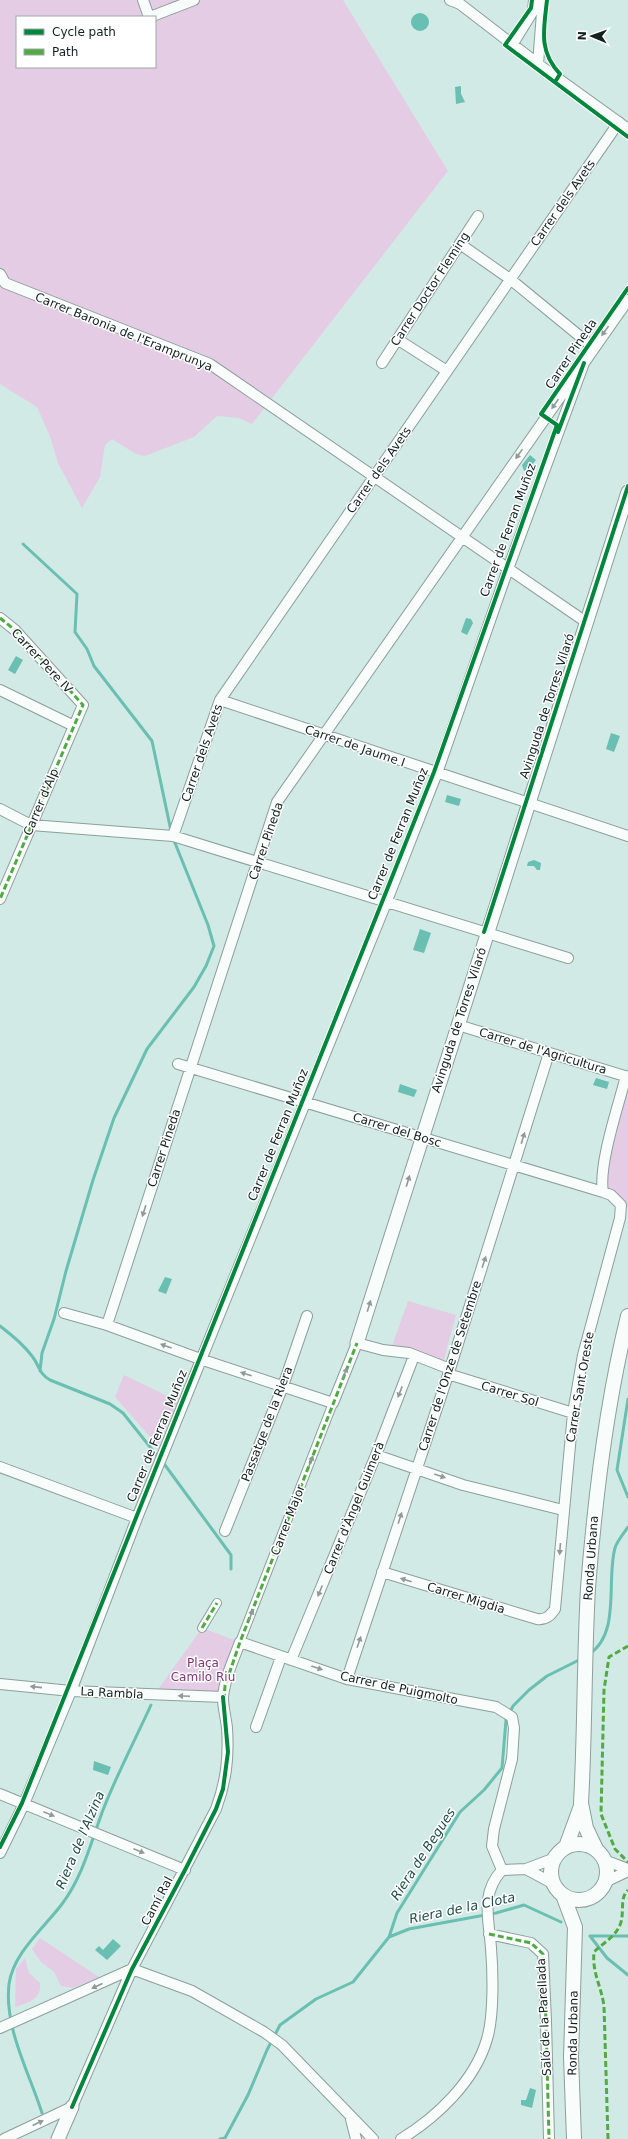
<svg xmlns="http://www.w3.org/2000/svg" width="628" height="2139" font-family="'DejaVu Sans',sans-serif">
	<rect width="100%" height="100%" fill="#d2eae5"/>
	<path fill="#e4cce5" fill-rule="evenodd" d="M0,0H343L448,171L252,424L239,418L217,416L194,437L145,456L136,454L112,439L105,445L100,477L82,508L58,463L51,439L37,407L0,384ZM17,17H155V67H17Z
		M621,1094L628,1096V1207L621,1205L603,1192Z
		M408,1301L456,1315L443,1363L392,1346Z
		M124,1375L178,1401L158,1446L115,1397Z
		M202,1628L240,1642L220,1699L154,1695Z
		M40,1938L99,1977L73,1988L61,1986L54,1972L41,1962L32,1949Z
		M25,1958L29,1973L40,1983C42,1999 28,2003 15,2007L16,1969Z"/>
	<path fill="#69bfb1" d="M411 22a9 9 0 1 1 18 0a9 9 0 1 1-18 0Z
		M461,86V94L465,102L456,104L455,87Z
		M530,455L536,460L528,470L524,471L522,465Z
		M466,618L471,619L473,623L467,635L461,632Z
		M16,656L23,660L15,674L8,670Z
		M611,733L620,736L614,752L606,749Z
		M447,795L461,799L459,806L445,802Z
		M534,860L541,863L540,870H537L534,866H527L528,862Z
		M420,929L431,933L424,953L413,950Z
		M596,1078L609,1082L607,1089L593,1085Z
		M400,1084L417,1090L414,1097L398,1092Z
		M165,1277L172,1279L166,1294L158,1291Z
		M94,1761L111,1767L108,1775L93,1770Z
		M113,1939L121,1946L107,1960L95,1950L99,1946L103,1950Z
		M530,2088L536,2090L532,2108L521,2105V2100H526Z"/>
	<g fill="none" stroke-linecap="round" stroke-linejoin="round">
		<path stroke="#69bfb1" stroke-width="3" d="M23,544L77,594L75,632L87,649L94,666L152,741L171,831
			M0,1326C12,1335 23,1344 32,1356C40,1366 38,1373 50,1380L110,1404L123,1413L158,1457
			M40,1371L42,1353L54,1319L66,1271L93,1180L114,1118L147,1049L194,987L206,966L214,946L208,925L173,838
			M628,1399L617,1470L628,1497
			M162,1461L231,1555V1569
			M589,1654C621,1634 606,1580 615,1548C617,1541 624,1533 628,1527
			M590,1936L607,1958L628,1975
			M590,1936H628
			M389,1937L409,1929L496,1913L524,1905L561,1922
			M42,2113C29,2072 4,2028 9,1984C13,1953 44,1928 62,1904C83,1876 91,1842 103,1810C117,1774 135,1740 151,1705
			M220,2139L225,2138L248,2095L267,2050L280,2025L316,1999L353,1982L389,1937L397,1913L460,1812L484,1790L502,1768L506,1720L513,1706L529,1690L547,1676L581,1659"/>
		<defs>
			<path id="pedestrian" d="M202,1628L217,1603
				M240,1642L333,1403"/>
			<path id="minor" d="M143,0L149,17
				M450,0L460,4L538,64L628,129
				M150,17L194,0
				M512,45L533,11L534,0
				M538,64L543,0
				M460,244L510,279L593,347
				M0,274L5,283L210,364L586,622
				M397,339L447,371
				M382,363L478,216
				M0,618L15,630L83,705L0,899
				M0,690L74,726
				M220,700L628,836
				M0,809L31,825L173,836L568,958
				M173,836L220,700L619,122
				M458,1025L628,1077
				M178,1064L603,1192L611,1195L621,1205L620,1218L583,1355L573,1413L555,1609C550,1616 546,1620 537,1619L382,1572
				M603,1192C598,1165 619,1104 626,1076
				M64,1313L107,1325L203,1360L333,1403L357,1343L383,1350L409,1353L450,1369
				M107,1325L277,802L628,300
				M448,1374L573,1413
				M376,1455L463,1485L563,1510
				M0,1467L137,1518
				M225,1531L283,1386L307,1316
				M291,1660L376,1455L414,1356
				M347,1679L450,1369L549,1053
				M0,1684L71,1691L223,1697
				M256,1727L281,1657
				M0,1794L185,1870
				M0,1853L24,1804L71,1691L137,1518L386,903L437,773L508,569L584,363
				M604,1860L628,1869
				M526,1869L554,1884
				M502,1870L526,1869L555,1858
				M605,1882L628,1871
				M489,1934L531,1943L543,1954L546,2021L549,2139
				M132,1969L192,1991L264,2032L282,2045L373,2139
				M0,2028L132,1969
				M351,2119L356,2139
				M4,2139L72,2107L132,1969L216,1809C226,1782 229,1758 227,1728C226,1718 223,1708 223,1698C224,1679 234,1659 240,1642L347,1679L496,1707L512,1717L514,1728L512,1759L494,1829L492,1846L502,1870
				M401,2139C437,2117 475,2081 487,2039C494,2016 493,1973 491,1948C489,1919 480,1894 502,1870"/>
			<path id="tertiary" d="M357,1343L628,492
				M58,2139L72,2107"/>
			<path id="secondary" d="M551 1872a28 28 0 1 1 56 0a28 28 0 1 1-56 0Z
				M566,1847L581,1806
				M596,1849L586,1828L581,1803C585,1732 584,1660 588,1588C595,1497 606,1405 628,1316
				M563,1895L575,1927L571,2057L574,2139"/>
		</defs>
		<use href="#pedestrian" stroke="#8c9f9b" stroke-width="10"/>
		<use href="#minor" stroke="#8c9f9b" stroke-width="12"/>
		<use href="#tertiary" stroke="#8c9f9b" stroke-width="15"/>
		<use href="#secondary" stroke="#8c9f9b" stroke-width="16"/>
		<use href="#pedestrian" stroke="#f8fcfb" stroke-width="8"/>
		<use href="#minor" stroke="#f8fcfb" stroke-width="10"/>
		<use href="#tertiary" stroke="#f8fcfb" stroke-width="13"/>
		<use href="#secondary" stroke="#f8fcfb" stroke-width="14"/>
		<path stroke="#51aa43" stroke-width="3" stroke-dasharray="6 3" stroke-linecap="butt" d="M0,618L15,630L83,705L0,899
			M202,1628L217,1603
			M628,1646L609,1657L604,1690L601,1814L615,1849L628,1862
			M224,1700L225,1686L240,1642L357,1343
			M489,1934L531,1943L543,1954L546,2021L549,2139
			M608,2139L604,2006C601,1985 592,1973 594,1952C603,1943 615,1937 620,1925C625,1914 619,1898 628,1890"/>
		<defs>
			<path id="cycleway" d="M532,0L531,8L505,45L628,137
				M547,0C544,29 538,51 560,74L555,82
				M558,432L584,363
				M484,932L628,486
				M0,1847L22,1803L434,772L557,425L541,414L628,288
				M72,2107L132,1969L185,1870L216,1809L223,1789L228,1752L223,1697"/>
		</defs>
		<use href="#cycleway" stroke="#fff" stroke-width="6"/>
		<use href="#cycleway" stroke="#00873e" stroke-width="4"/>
	</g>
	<defs><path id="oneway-solid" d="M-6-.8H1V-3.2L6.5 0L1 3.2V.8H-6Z"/></defs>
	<g fill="#909a98">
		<use href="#oneway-solid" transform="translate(605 331) rotate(126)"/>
		<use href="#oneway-solid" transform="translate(555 404) rotate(125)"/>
		<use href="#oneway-solid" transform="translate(519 454) rotate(125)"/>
		<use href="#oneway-solid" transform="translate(523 1138) rotate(-73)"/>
		<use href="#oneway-solid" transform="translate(408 1181) rotate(-73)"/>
		<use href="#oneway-solid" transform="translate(144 1211) rotate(108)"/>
		<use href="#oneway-solid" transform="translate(484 1262) rotate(-72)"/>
		<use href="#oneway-solid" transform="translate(369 1306) rotate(-73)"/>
		<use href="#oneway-solid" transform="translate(166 1346) rotate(-160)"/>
		<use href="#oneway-solid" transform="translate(345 1373) rotate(-69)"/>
		<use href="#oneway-solid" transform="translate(246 1374) rotate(-162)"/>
		<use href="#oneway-solid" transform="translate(400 1392) rotate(111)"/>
		<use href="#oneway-solid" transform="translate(311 1461) rotate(-69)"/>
		<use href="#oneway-solid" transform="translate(440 1476) rotate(19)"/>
		<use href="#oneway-solid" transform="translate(400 1518) rotate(-72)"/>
		<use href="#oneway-solid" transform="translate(560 1549) rotate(94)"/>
		<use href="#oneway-solid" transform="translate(406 1580) rotate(-162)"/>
		<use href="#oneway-solid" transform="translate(320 1591) rotate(112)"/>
		<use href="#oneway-solid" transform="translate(251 1615) rotate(-68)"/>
		<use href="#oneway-solid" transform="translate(359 1642) rotate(-71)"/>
		<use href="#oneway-solid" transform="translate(317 1668) rotate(19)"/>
		<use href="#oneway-solid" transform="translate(36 1687) rotate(-174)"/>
		<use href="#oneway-solid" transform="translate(184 1696) rotate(-178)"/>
		<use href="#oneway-solid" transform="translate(49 1814) rotate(22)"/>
		<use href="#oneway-solid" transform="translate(139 1851) rotate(22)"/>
		<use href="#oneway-solid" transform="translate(97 1986) rotate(156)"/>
		<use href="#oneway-solid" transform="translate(38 2123) rotate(-25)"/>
	</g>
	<g text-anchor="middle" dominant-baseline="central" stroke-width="3" stroke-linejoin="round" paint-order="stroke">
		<g font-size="12" fill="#11221f" stroke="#fff">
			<text transform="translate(563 203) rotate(-55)">Carrer dels Avets</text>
			<text transform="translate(430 289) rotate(-57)">Carrer Doctor Fleming</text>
			<text transform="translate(124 332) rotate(22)">Carrer Baronia de l'Eramprunya</text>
			<text transform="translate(571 354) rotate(-56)">Carrer Pineda</text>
			<text transform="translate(379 470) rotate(-55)">Carrer dels Avets</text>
			<text transform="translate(508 530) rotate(-70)">Carrer de Ferran Muñoz</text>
			<text transform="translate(42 661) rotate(47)">Carrer Pere IV</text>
			<text transform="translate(547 706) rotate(-72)">Avinguda de Torres Vilaró</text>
			<text transform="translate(355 746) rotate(19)">Carrer de Jaume I</text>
			<text transform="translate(202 753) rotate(-71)">Carrer dels Avets</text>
			<text transform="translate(41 802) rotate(-67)">Carrer d'Alp</text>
			<text transform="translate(398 834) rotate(-68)">Carrer de Ferran Muñoz</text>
			<text transform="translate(266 841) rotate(-71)">Carrer Pineda</text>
			<text transform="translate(459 1020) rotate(-72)">Avinguda de Torres Vilaró</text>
			<text transform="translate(543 1051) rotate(17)">Carrer de l'Agricultura</text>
			<text transform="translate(397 1130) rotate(17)">Carrer del Bosc</text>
			<text transform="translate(278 1135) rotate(-68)">Carrer de Ferran Muñoz</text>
			<text transform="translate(164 1148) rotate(-72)">Carrer Pineda</text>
			<text transform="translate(450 1366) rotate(-72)">Carrer de l'Onze de Setembre</text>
			<text transform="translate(580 1387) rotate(-80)">Carrer Sant Oreste</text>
			<text transform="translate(510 1394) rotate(17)">Carrer Sol</text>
			<text transform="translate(267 1424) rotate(-69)">Passatge de la Riera</text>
			<text transform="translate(157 1436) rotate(-68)">Carrer de Ferran Muñoz</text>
			<text transform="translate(354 1508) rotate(-68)">Carrer d'Àngel Guimerà</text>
			<text transform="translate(288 1520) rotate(-69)">Carrer Major</text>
			<text transform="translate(591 1558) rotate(-86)">Ronda Urbana</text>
			<text transform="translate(466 1598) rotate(17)">Carrer Migdia</text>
			<text transform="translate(399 1688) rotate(12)">Carrer de Puigmolto</text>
			<text transform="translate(112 1693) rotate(3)">La Rambla</text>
			<text transform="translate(157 1901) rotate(-62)">Camí Ral</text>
			<text transform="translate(544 2017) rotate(-93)">Saló de la Parellada</text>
			<text transform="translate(573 2033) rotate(-89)">Ronda Urbana</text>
		</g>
		<g font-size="12" fill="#803475" stroke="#fff">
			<text x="203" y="1663">Plaça<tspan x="203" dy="14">Camilo Riu</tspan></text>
		</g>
		<g font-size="13" font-style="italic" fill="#204f47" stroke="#fff">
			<text transform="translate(80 1840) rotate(-67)">Riera de l'Alzina</text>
			<text transform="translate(423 1854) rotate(-57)">Riera de Begues</text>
			<text transform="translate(462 1908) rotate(-12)">Riera de la Clota</text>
		</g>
	</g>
	<rect x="16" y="16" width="140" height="52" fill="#ffffff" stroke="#a0a7a5"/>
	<rect x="24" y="29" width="20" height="6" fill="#00873e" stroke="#a0a7a5"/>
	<text x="52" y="36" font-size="12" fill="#11221f">Cycle path</text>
	<rect x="24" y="49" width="20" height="6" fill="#51aa43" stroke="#a0a7a5"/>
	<text x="52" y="56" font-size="12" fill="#11221f">Path</text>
	<g transform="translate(592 36) rotate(272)" stroke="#ffffff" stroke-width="3" paint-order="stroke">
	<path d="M0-3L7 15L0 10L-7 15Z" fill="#11221f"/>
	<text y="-6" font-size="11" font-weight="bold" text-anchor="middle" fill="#11221f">N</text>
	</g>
</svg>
